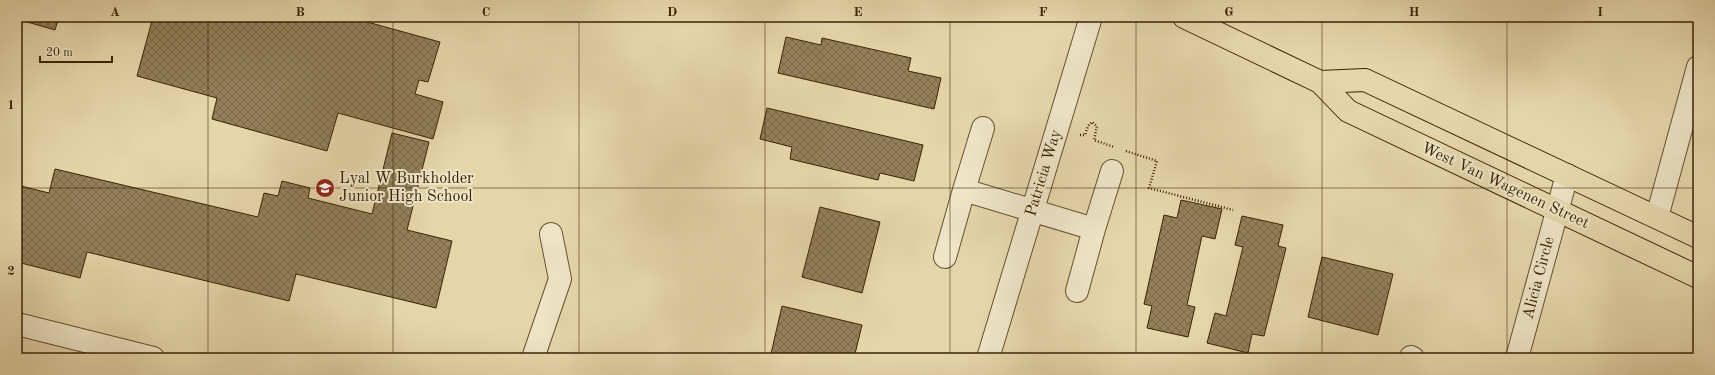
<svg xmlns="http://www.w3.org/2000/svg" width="1715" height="375" font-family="'Old Standard TT',serif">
	<defs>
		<pattern id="building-cross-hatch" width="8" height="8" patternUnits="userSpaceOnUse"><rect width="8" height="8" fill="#93805a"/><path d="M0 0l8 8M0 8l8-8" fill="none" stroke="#796848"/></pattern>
	</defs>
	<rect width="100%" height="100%" fill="#e5d6aa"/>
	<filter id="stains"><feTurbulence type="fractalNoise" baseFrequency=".005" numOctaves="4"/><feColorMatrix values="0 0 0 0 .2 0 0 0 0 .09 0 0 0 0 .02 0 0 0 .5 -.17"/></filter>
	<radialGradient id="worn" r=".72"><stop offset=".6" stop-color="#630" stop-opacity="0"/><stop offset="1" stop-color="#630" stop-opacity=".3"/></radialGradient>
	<path fill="url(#building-cross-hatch)" stroke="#3a2304" d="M17,17H59L55,30L17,19Z
		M153,17H349L440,42L428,82L419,80L415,94L443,102L433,139L338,113L327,151L212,119L217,98L137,76Z
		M786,37L821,45L822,38L911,58L908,71L941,78L934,109L778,73Z
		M767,108L923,145L914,181L880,173L878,180L790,159L792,147L760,139Z
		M392,133L429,142L407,230L452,241L436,308L296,274L289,301L87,252L80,278L17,262V185L49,193L55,169L258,217L264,193L278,196L282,181L310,188L308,198L372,214Z
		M1181,200L1222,209L1215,239L1202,236L1187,305L1195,307L1188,337L1147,328L1152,306L1144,304L1164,215L1177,218Z
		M820,207L880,222L862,293L802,277Z
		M1242,216L1283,225L1278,246L1286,248L1264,336L1252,334L1248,353L1207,343L1215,313L1226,316L1243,247L1235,245Z
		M1322,257L1393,274L1378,335L1308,317Z
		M782,306L862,325L854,358H770Z
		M1146,353L1170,358H1145Z"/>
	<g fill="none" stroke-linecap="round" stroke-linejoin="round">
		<defs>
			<path id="minor" d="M983,128L964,190L1094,229L1112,171
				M1657,217L1698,67
				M945,257L964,190
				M1077,291L1094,229
				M17,324L153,358
				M1411,357L1413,358
				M533,358L560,279L551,234
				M988,358L1091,17
				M1517,358L1567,175"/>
			<path id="major" d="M1184,17L1320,82L1348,111L1698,277
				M1320,82L1365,80L1698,237"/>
		</defs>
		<use href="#minor" stroke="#65502e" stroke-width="24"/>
		<use href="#major" stroke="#3a2304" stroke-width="24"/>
		<path stroke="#3a2304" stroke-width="2.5" stroke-dasharray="1 2" stroke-linecap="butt" d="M1683,17L1698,20
			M1080,135H1085L1088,126L1092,122L1097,126L1094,140L1114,147
			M1126,151L1157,161L1149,188L1233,210"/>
		<use href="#minor" stroke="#eee4c8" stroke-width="22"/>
		<use href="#major" stroke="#e5d6aa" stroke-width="22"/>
	</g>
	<path fill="none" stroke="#3a2304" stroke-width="1" stroke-opacity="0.55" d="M208,17V358M393,17V358M579,17V358M765,17V358M950,17V358M1136,17V358M1322,17V358M1507,17V358M17,188H1698"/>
	<defs>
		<symbol id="school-disc" viewBox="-11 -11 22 22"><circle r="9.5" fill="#8f2418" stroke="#eee4c8"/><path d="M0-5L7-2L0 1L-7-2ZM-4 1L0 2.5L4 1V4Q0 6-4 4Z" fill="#fff"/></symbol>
	</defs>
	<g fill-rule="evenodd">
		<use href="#school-disc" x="314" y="177" width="22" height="22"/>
	</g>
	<g text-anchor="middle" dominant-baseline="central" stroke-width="4" stroke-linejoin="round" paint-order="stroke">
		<g font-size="16" fill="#3a2304" stroke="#eee4c8">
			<text transform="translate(1044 173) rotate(-73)">Patricia Way</text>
			<text transform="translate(1505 186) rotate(25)">West Van Wagenen Street</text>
			<text transform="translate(1539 278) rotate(-75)">Alicia Circle</text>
		</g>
		<g font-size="16" fill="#3a2304" stroke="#eee4c8" text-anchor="start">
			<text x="339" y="179">Lyal W Burkholder<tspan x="339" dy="18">Junior High School</tspan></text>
		</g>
	</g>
	<rect width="1715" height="375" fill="none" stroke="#e5d6aa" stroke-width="44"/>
	<path d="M40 56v6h72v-6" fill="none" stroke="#3a2304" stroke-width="2"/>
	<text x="46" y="56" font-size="12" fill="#3a2304" stroke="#eee4c8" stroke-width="3" paint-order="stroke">20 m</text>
	<rect x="22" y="22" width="1671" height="331" fill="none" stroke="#3a2304" stroke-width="1.5"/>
	<g font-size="13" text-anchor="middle" font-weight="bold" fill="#3a2304">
		<text x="115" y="16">A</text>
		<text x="300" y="16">B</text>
		<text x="486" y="16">C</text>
		<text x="672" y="16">D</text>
		<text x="858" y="16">E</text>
		<text x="1043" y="16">F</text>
		<text x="1229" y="16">G</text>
		<text x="1414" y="16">H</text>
		<text x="1600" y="16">I</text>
		<text x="11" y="109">1</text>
		<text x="11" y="275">2</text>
	</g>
	<rect width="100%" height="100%" filter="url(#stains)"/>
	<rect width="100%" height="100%" fill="url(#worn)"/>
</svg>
